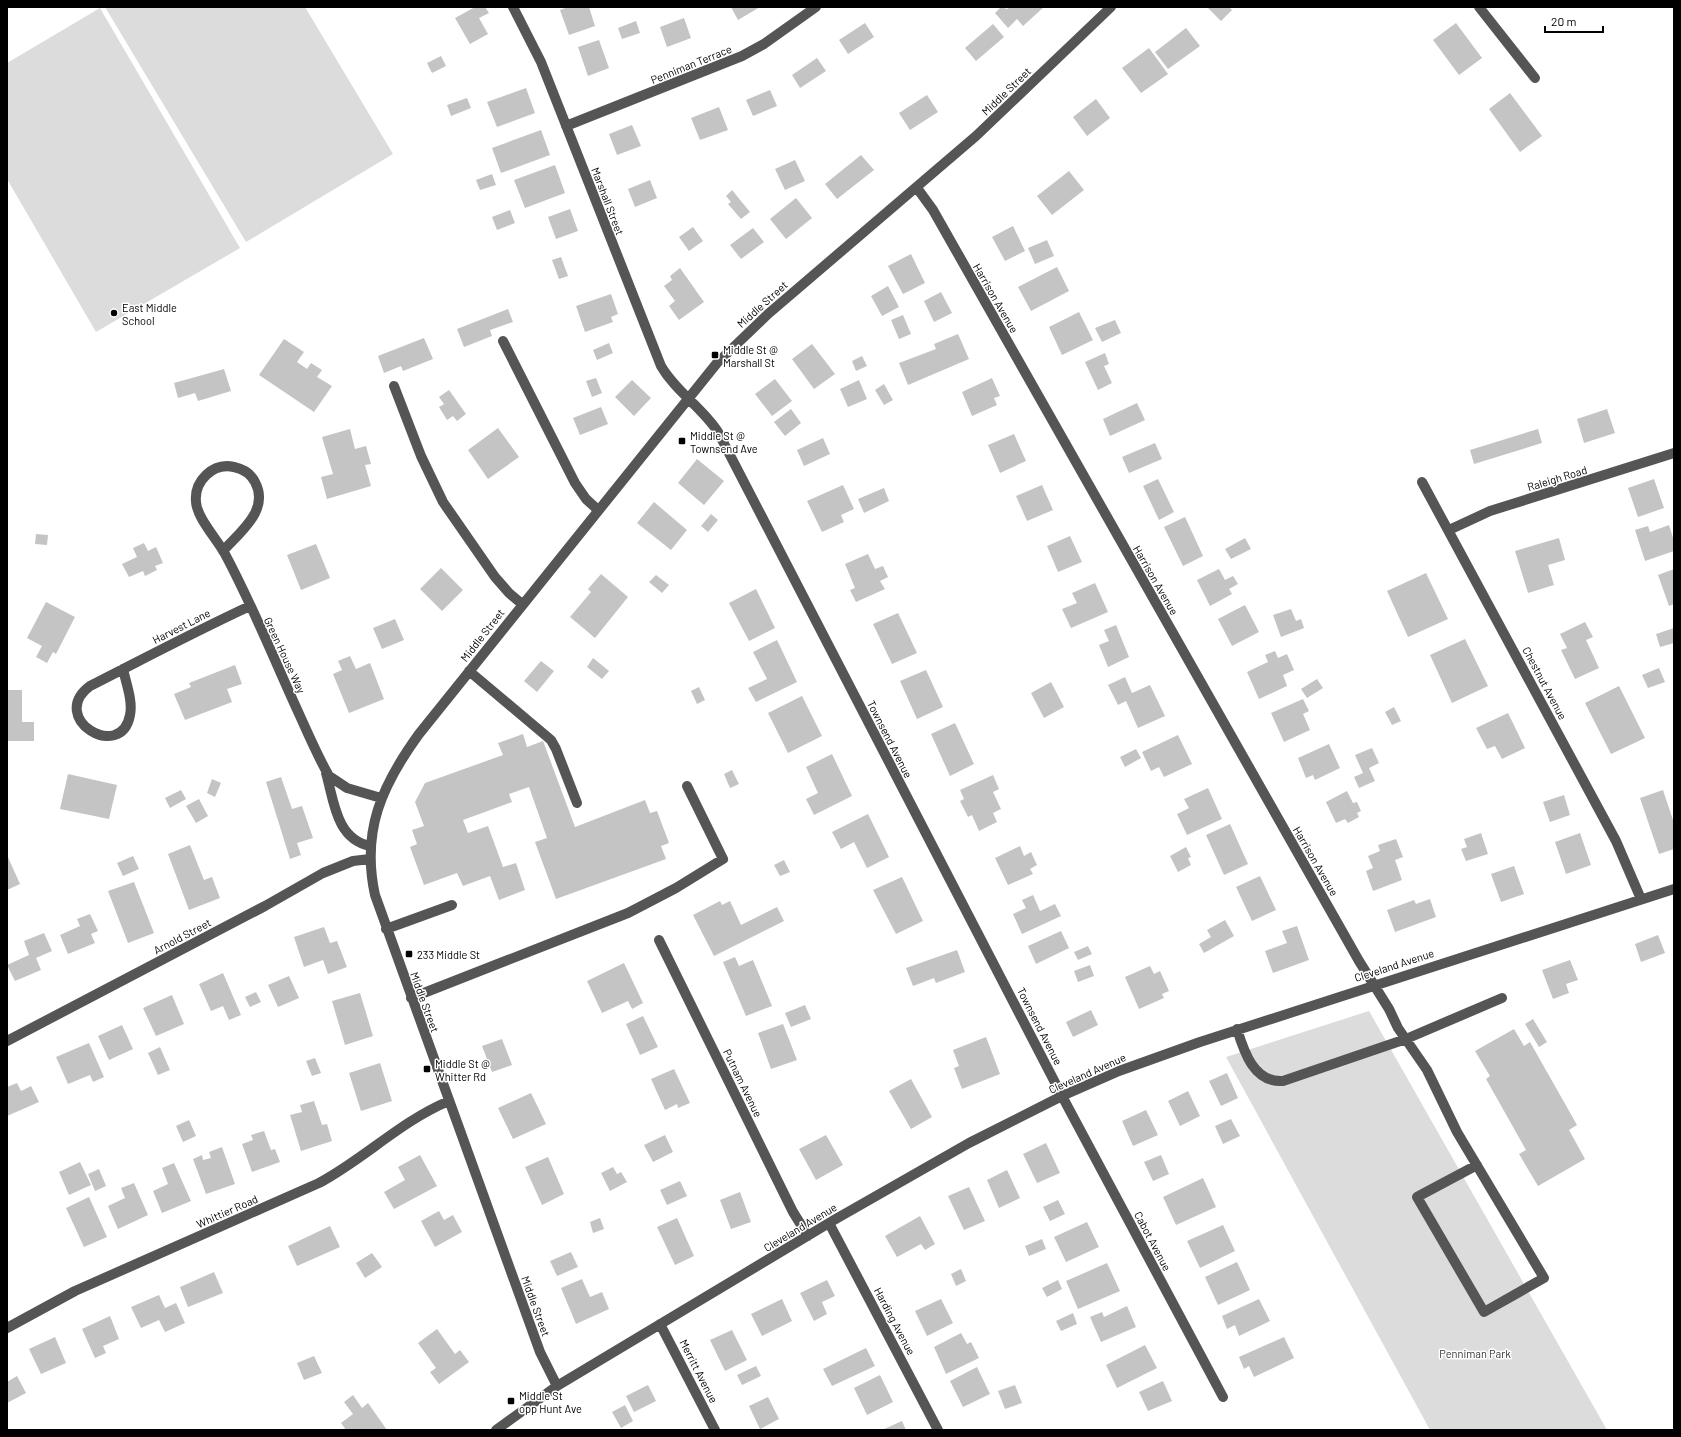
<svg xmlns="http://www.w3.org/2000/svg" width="1681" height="1437" font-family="Barlow,sans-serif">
	<rect width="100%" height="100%" fill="#fff"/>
	<path fill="#dcdcdc" d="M105,7H305L393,154L246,242Z
		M100,8L240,248L96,332L7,179V63Z
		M1369,1011L1607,1430H1430L1226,1057Z"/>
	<path fill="#c4c4c4" d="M475,7H485L489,13L479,18L488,34L470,44L455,18Z
		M568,7H589L595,26L569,35L560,10Z
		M731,7H760L738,20Z
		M1001,7L1007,9L1009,7H1044L1023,26L1017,19L1008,28L995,13Z
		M1207,7H1229L1232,10L1221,21Z
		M684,18L691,38L667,47L660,27Z
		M636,21L640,33L622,39L618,28Z
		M865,23L874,37L848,54L839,40Z
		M1456,23L1482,58L1459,75L1433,40Z
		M993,24L1004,37L976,61L965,48Z
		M1186,28L1200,46L1168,69L1155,52Z
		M599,40L609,68L588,76L578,47Z
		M1149,48L1168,74L1141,93L1122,68Z
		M441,56L446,66L432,73L427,63Z
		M817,58L826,71L800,88L792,75Z
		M526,88L535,113L497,127L487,102Z
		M770,90L777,106L753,116L746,100Z
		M1510,93L1542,136L1520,152L1489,109Z
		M927,95L938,112L910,130L899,113Z
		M467,98L471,108L451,116L447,105Z
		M1096,99L1110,118L1087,136L1073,117Z
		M719,107L728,130L700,140L691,118Z
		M632,125L641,146L617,155L609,134Z
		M541,130L550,155L501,173L492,148Z
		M861,155L874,170L837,199L825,184Z
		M795,160L805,181L785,190L775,169Z
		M555,165L565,193L525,208L514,180Z
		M1069,171L1084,190L1052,215L1037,196Z
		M492,174L496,185L480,190L476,180Z
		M650,180L657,198L635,207L628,189Z
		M732,190L750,212L741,219L728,204L731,202L726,196Z
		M796,198L812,218L786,239L770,219Z
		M570,209L578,231L556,239L548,217Z
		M510,210L515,223L497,230L492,217Z
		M1013,226L1025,251L1005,261L992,237Z
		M693,227L703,241L689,251L679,237Z
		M753,228L764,242L741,259L730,245Z
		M1047,240L1054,256L1035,264L1028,248Z
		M911,254L925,283L903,294L888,266Z
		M561,257L568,276L559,279L552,260Z
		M1057,267L1069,291L1031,311L1018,287Z
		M680,268L704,302L679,320L669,306L675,301L664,286L672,280L670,276Z
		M888,286L899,307L882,316L871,296Z
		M941,292L952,313L934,322L924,301Z
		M611,294L618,314L611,317L613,322L585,332L576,306Z
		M508,309L513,322L490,330L492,336L464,347L457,329Z
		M1079,312L1093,340L1062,355L1049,327Z
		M903,315L911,334L899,339L891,320Z
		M1115,320L1121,333L1102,342L1095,328Z
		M958,334L969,359L908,385L899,363L936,349L934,344Z
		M424,338L433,359L403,371L401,366L384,373L378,356Z
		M284,339L304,352L297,362L307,369L311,363L322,370L317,377L332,386L314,412L259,375Z
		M609,343L613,353L597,360L593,350Z
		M812,344L835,374L814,389L792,359Z
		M1105,353L1109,364L1104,366L1112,383L1098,390L1085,362Z
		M862,356L867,366L856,371L852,361Z
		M224,369L231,391L198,401L195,393L178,398L174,383Z
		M596,378L602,393L592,397L586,381Z
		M992,378L1000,396L994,398L997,405L972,416L962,392Z
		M775,379L792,401L772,416L755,394Z
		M632,380L651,398L634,416L615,397Z
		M859,380L867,399L848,407L840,389Z
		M884,384L893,400L884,405L875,390Z
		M449,390L466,414L457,421L453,416L447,420L439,407L444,404L439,397Z
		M1137,403L1145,420L1110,436L1103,419Z
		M601,407L608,424L580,435L573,418Z
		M791,409L801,423L785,436L774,422Z
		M1607,409L1615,433L1584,443L1577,419Z
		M498,428L519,457L488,479L468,450Z
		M350,429L355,449L366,446L371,464L365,465L371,486L327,499L321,477L333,474L322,437Z
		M1538,429L1542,443L1474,464L1470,450Z
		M1014,434L1026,461L1000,473L988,445Z
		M823,438L830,454L804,466L797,450Z
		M1155,443L1162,459L1129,473L1122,457Z
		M697,459L724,481L704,505L678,483Z
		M1158,479L1174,512L1159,520L1143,486Z
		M1654,479L1664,508L1638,517L1628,488Z
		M843,485L854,509L841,515L844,522L822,532L807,501Z
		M1042,485L1053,510L1027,521L1016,496Z
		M884,488L889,501L864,513L858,499Z
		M654,502L687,530L671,550L637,523Z
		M711,514L718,520L708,532L701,526Z
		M1185,517L1203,556L1183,566L1164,527Z
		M1669,525L1674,541V551L1645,561L1635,530L1648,526L1650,532Z
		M36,534L48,535L47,545L35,544Z
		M1070,536L1082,562L1058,572L1047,546Z
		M1245,538L1251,549L1231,559L1225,549Z
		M1559,538L1565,560L1548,565L1554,585L1528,593L1515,551Z
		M144,543L148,551L156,547L163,563L155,566L157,570L145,576L143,571L129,577L122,564L137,557L133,548Z
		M316,544L330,578L301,590L287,555Z
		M868,554L875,569L883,566L888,577L880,581L885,589L856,602L850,590L855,588L845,564Z
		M441,568L463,590L442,611L420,589Z
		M1219,569L1225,580L1233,576L1238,584L1229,589L1232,594L1210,606L1197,580Z
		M1674,569V604L1669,606L1658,575Z
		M1426,573L1448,619L1408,637L1387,591Z
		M601,574L628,597L595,638L570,617L591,592L588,589Z
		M656,575L669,585L662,593L649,582Z
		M1095,583L1108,612L1071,628L1062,609L1077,603L1072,593Z
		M756,589L775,628L749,641L729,603Z
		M46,602L75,617L56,654L53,652L47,663L36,657L42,646L27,638Z
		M1245,605L1259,632L1232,646L1218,619Z
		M1291,609L1296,621L1301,619L1304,628L1281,637L1273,615Z
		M898,613L917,653L892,664L873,624Z
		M395,619L404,640L382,649L373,628Z
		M1585,622L1593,637L1586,640L1599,668L1575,679L1561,650L1567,648L1560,634Z
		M1116,625L1129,657L1108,667L1099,645L1109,641L1104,630Z
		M1674,628V643L1660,647L1656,634Z
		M1465,639L1488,686L1452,703L1430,655Z
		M777,640L797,682L756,702L748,688L767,679L753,652Z
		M1275,651L1278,658L1287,654L1294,670L1283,675L1287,686L1259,699L1247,672L1268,662L1265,655Z
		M350,656L356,669L370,663L384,699L349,713L333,674L342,670L338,661Z
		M593,658L609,671L602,679L587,667Z
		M541,661L554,671L537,692L524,681Z
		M235,665L242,684L227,689L232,702L185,720L174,694L191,687L189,683Z
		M1659,668L1665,682L1648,688L1642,675Z
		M926,670L943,707L917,719L900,681Z
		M1125,677L1132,693L1150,685L1165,716L1138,728L1126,701L1118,705L1108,685Z
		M1317,679L1323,688L1307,698L1301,689Z
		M1051,682L1064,707L1044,718L1031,693Z
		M1619,686L1645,738L1611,754L1585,703Z
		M699,687L705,700L697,704L691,691Z
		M7,690H22V722H34V741H7Z
		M802,696L822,736L788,753L768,713Z
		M1303,699L1309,711L1303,714L1310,730L1284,742L1271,713Z
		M1394,707L1401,721L1392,725L1385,712Z
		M1508,713L1525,748L1502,759L1495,746L1487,749L1476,728Z
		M955,723L974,764L950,776L931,734Z
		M523,734L527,747L543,741L575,827L645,800L650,813L657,811L669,843L661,846L666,859L556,899L535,842L547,838L529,787L509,794L512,802L463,820L468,833L488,826L503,867L516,863L525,890L499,900L490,876L463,886L457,873L424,885L410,847L417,844L412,830L424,826L415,802L425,783L503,755L498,743Z
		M1178,735L1192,764L1164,777L1159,767L1151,771L1142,752Z
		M1329,744L1340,768L1315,780L1313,775L1306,778L1298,758Z
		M1372,748L1379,763L1369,768L1375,781L1359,788L1354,777L1363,773L1355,755Z
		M1136,749L1141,758L1125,767L1120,757Z
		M832,754L852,796L814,815L806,799L818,793L806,767Z
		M732,770L739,784L730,788L724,774Z
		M68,774L117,785L109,819L60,809Z
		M993,775L999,789L993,792L1001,809L993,813L997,822L979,831L972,815L968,817L960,801L964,799L960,790Z
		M281,777L292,809L302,806L313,838L297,843L301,855L290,859L266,782Z
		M212,779L221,783L215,797L207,793Z
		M1208,788L1222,819L1187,835L1177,814L1189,808L1184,799Z
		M181,790L186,799L170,808L165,798Z
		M1663,790L1674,823V849L1659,854L1640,798Z
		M1347,791L1353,803L1357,802L1361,811L1357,813L1359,817L1348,823L1345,819L1336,823L1326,802Z
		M1564,795L1570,815L1550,822L1543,802Z
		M199,799L208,816L196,823L186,806Z
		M868,814L889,857L867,868L854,842L841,849L832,832Z
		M1230,824L1248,864L1224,875L1206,835Z
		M1481,833L1488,854L1466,861L1461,849L1467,847L1464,839Z
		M1580,833L1591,865L1566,874L1555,842Z
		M1396,839L1403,857L1395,860L1402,880L1373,891L1366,871L1373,868L1368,856L1380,851L1378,845Z
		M190,845L204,880L212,877L220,898L189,910L168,854Z
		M1020,846L1024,856L1031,852L1037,865L1030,869L1033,874L1008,885L995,858Z
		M1186,847L1191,857L1188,858L1191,865L1178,872L1170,856Z
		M7,855L20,884L7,890Z
		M133,856L139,869L123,876L117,863Z
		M784,860L790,872L780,876L774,865Z
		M1514,866L1524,894L1501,902L1491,874Z
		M1260,876L1276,910L1252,921L1236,887Z
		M902,877L923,921L896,934L873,890Z
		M134,882L154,933L128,943L108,891Z
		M1033,895L1040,911L1055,904L1061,916L1022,934L1013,914L1026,908L1022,900Z
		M1430,899L1436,917L1395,932L1387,910L1414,900L1416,904Z
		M720,901L722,905L730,901L741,925L777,907L784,921L714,956L693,915Z
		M90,914L98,931L91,934L95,943L68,954L60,935L80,926L77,919Z
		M1225,920L1234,936L1204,953L1199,944L1211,937L1207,930Z
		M1297,926L1309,960L1273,973L1265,951L1287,943L1282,931Z
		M324,927L330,943L337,941L347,967L328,974L323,960L304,967L294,937Z
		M1061,931L1069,948L1036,964L1028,946Z
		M44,933L52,951L36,958L41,970L15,981L7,965L29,955L24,941Z
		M1658,935L1665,953L1641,962L1635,944Z
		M1088,946L1092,954L1078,960L1074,952Z
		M957,950L965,972L936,983L934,978L913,986L906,968Z
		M735,957L739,966L753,960L772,1006L746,1016L723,962Z
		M1570,960L1578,980L1566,984L1569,993L1553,999L1542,970Z
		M624,963L643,1003L632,1009L628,1001L602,1013L587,981Z
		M1090,965L1094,976L1078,982L1074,971Z
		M1150,966L1154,974L1160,971L1169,991L1162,994L1164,998L1139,1009L1125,977Z
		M223,973L241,1015L229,1020L223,1006L211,1011L199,984Z
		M289,976L299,998L278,1007L268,985Z
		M256,992L261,1002L250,1007L245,997Z
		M360,993L373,1036L345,1045L332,1001Z
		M172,995L184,1024L156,1036L143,1008Z
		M805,1005L811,1019L791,1027L785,1013Z
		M1091,1010L1098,1025L1073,1037L1066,1022Z
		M643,1016L658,1047L640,1055L626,1024Z
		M1533,1019L1547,1042L1539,1047L1525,1024Z
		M783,1024L797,1060L771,1069L758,1033Z
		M122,1025L133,1049L109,1060L98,1036Z
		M1514,1029L1524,1046L1530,1042L1577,1125L1569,1130L1585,1159L1538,1186L1519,1154L1526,1150L1486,1079L1490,1076L1475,1051Z
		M986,1037L1000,1074L962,1089L954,1068L959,1066L953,1050Z
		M502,1039L512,1065L492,1072L482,1046Z
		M89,1043L104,1077L93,1082L90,1075L68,1084L56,1057Z
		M160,1047L170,1070L158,1075L148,1053Z
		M315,1058L321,1073L312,1076L306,1061Z
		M380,1063L392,1101L361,1111L349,1073Z
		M674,1069L690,1103L678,1108L677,1104L665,1110L651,1079Z
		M1227,1073L1238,1098L1221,1106L1209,1081Z
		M911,1079L932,1117L911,1129L889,1091Z
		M17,1083L21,1091L31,1086L39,1102L7,1116V1087Z
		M1188,1091L1200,1116L1180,1126L1168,1101Z
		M531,1093L546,1124L513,1139L498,1108Z
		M314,1101L322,1125L327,1124L332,1141L301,1151L290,1115L302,1112L300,1105Z
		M1146,1110L1158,1135L1133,1146L1122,1121Z
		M1231,1119L1240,1136L1223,1144L1215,1126Z
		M189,1120L196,1136L183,1142L176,1126Z
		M264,1131L271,1150L275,1149L280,1162L252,1172L242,1144L253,1140L251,1135Z
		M665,1135L673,1152L653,1162L644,1145Z
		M826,1135L843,1165L816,1180L799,1149Z
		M1046,1143L1060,1173L1037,1183L1023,1154Z
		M222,1147L235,1184L206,1194L193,1159L202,1155L203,1160L211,1158L209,1152Z
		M420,1155L437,1186L394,1209L384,1192L405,1180L398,1167Z
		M1161,1155L1169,1174L1153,1181L1144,1162Z
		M548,1157L564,1194L542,1205L525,1167Z
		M80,1162L91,1185L69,1195L59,1172Z
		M174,1163L191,1201L162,1213L153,1191L168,1184L162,1168Z
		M613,1167L617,1174L621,1172L627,1182L610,1191L601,1173Z
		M99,1169L106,1186L95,1191L88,1174Z
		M1007,1170L1020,1198L999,1208L987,1180Z
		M1203,1178L1216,1207L1176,1225L1163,1197Z
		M680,1181L687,1196L667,1205L660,1190Z
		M134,1183L148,1215L118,1229L108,1206L125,1198L121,1188Z
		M969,1187L985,1221L964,1230L948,1196Z
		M740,1192L751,1222L731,1229L720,1200Z
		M89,1197L107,1237L84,1247L66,1208Z
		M1058,1200L1065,1214L1050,1221L1043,1207Z
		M439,1211L444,1220L453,1215L462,1232L435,1247L421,1221Z
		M920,1216L935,1244L925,1250L921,1244L897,1257L885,1236Z
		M600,1218L604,1229L593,1233L590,1222Z
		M677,1218L694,1256L675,1265L657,1227Z
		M1087,1222L1099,1247L1066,1262L1054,1237Z
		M1223,1225L1235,1251L1200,1268L1187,1241Z
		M330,1226L340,1247L297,1266L288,1246Z
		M1042,1239L1046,1249L1029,1256L1025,1246Z
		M571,1252L578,1267L557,1276L550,1261Z
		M372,1253L382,1267L365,1278L356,1263Z
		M1237,1262L1250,1290L1218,1305L1205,1277Z
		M1107,1263L1120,1291L1078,1309L1066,1281Z
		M961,1269L966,1281L956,1286L951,1274Z
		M214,1272L223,1293L188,1307L180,1287Z
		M582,1279L590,1297L602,1292L609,1309L576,1324L561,1288Z
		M827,1280L835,1296L822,1302L827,1314L814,1321L800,1293Z
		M1058,1280L1062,1289L1047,1297L1042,1288Z
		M159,1295L165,1308L176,1303L185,1323L165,1332L159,1320L141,1328L131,1307Z
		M782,1299L792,1321L762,1336L751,1314Z
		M941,1299L953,1323L927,1336L915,1311Z
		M1259,1299L1270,1321L1239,1336L1235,1325L1227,1329L1222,1316Z
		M1127,1306L1136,1327L1101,1342L1090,1317L1102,1312L1104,1317Z
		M1073,1313L1077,1324L1061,1331L1056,1321Z
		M110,1316L119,1339L103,1346L106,1353L95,1358L82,1329Z
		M437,1329L455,1354L460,1350L469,1362L439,1384L430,1372L436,1368L418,1343Z
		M732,1330L747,1360L725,1371L710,1340Z
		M961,1333L967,1344L971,1342L979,1358L946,1374L934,1347Z
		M55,1337L66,1363L41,1374L29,1349Z
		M1284,1337L1294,1358L1254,1377L1249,1366L1244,1369L1239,1357Z
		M1145,1345L1157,1368L1117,1388L1106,1365Z
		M866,1348L875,1366L832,1386L823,1369Z
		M314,1356L322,1373L304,1380L297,1363Z
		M756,1366L761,1376L742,1385L737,1375Z
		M977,1367L990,1394L963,1407L950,1381Z
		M880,1375L893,1402L867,1415L854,1388Z
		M17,1376L26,1393L7,1403V1382Z
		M1163,1381L1172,1401L1148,1411L1139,1392Z
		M648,1385L656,1401L634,1412L626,1396Z
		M1015,1385L1022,1403L1005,1409L998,1391Z
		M353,1395L362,1408L368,1403L387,1430H346L341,1423L353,1414L344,1402Z
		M768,1397L779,1419L760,1429L749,1406Z
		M625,1405L633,1421L621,1428L612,1412Z
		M902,1421L906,1430H882Z"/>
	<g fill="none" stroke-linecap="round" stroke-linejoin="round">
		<path stroke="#555" stroke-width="10" d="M513,7L541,62L661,366C676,392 702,407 718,432L1062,1096L1223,1397
			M1479,7L1535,78
			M566,126L742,56L764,44L816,7
			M917,188L933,210L1359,961L1389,1009L1398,1028L1427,1070L1457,1132L1544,1278L1484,1312L1417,1197L1477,1165
			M503,341L575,483L586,499L598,510
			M394,386L421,456L443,502L495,577L509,593L522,604
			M1422,482L1616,841L1641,899
			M1449,530L1490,511L1674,453
			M223,551C240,532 270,510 255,482C251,474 243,469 234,467C213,462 194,481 196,502C197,518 217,539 225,554C253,606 275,662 300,716C309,736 318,757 329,776L347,788L381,798
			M123,669C126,683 133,701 130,715C121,763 47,718 90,686C143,659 196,631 250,606
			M469,671L551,740L556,749L577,803
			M326,773C334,801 336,839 370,846
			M386,929L452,905
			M659,940L793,1212L808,1236
			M411,998L628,913L676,888L723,859L687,786
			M1237,1029C1244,1052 1254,1083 1283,1081L1406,1039L1502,998
			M7,1041L265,906L323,873L353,861L370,859
			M829,1223L938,1430
			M660,1324L715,1430
			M7,1328L75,1291L319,1183C364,1159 401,1121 449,1101
			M557,1386L540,1352L375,895C361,831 382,785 419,734L717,363L768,314L976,136L1111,7
			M496,1430L557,1386L834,1220L969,1143L1062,1096L1119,1071L1200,1042L1674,889"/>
	</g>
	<g fill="#000" stroke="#fff" stroke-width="1.5">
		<circle cx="114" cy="313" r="4"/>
		<rect x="711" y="351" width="8" height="8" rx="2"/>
		<rect x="678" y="437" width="8" height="8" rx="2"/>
		<rect x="405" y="950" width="8" height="8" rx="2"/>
		<rect x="423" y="1065" width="8" height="8" rx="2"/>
		<rect x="507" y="1397" width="8" height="8" rx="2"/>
	</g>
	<g text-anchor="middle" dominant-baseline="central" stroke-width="3" stroke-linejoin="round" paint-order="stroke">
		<g font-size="11" fill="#000" stroke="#fff">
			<text transform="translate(691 64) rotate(-22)">Penniman Terrace</text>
			<text transform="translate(1006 91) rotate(-44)">Middle Street</text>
			<text transform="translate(608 201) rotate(69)">Marshall Street</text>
			<text transform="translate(996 298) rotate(60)">Harrison Avenue</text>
			<text transform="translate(762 304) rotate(-42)">Middle Street</text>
			<text transform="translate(1557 478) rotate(-17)">Raleigh Road</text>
			<text transform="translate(1156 580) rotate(60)">Harrison Avenue</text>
			<text transform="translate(181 626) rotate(-27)">Harvest Lane</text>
			<text transform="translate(482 635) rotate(-52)">Middle Street</text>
			<text transform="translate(285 655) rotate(65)">Green House Way</text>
			<text transform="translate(1545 683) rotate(62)">Chestnut Avenue</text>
			<text transform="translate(890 739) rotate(63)">Townsend Avenue</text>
			<text transform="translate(1316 861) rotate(60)">Harrison Avenue</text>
			<text transform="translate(182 936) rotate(-28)">Arnold Street</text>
			<text transform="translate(1394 965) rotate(-18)">Cleveland Avenue</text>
			<text transform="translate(425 1002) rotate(70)">Middle Street</text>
			<text transform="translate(1040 1026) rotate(63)">Townsend Avenue</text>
			<text transform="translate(1087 1073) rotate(-24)">Cleveland Avenue</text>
			<text transform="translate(743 1083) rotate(64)">Putnam Avenue</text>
			<text transform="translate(227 1211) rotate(-24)">Whittier Road</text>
			<text transform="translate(800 1227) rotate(-31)">Cleveland Avenue</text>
			<text transform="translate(1153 1241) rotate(62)">Cabot Avenue</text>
			<text transform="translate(536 1306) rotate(70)">Middle Street</text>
			<text transform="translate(895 1321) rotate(62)">Harding Avenue</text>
			<text transform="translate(699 1371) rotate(63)">Merritt Avenue</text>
		</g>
		<g font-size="11" fill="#000" stroke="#fff" text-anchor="start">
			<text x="122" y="307">East Middle<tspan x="122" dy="13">School</tspan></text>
			<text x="723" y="349">Middle St @<tspan x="723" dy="13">Marshall St</tspan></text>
			<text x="690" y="435">Middle St @<tspan x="690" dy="13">Townsend Ave</tspan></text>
			<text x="417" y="954">233 Middle St</text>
			<text x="435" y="1063">Middle St @<tspan x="435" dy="13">Whitter Rd</tspan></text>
			<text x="519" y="1395">Middle St<tspan x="519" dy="13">opp Hunt Ave</tspan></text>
		</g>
		<g font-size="11" fill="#333" stroke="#fff">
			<text x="1475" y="1353">Penniman Park</text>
		</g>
	</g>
	<rect width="1681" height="1437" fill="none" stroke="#000000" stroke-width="16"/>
	<path d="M1545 26v6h58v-6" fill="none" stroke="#000000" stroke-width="2"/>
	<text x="1551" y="26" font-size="12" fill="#000000" stroke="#ffffff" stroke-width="3" paint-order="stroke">20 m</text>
</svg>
